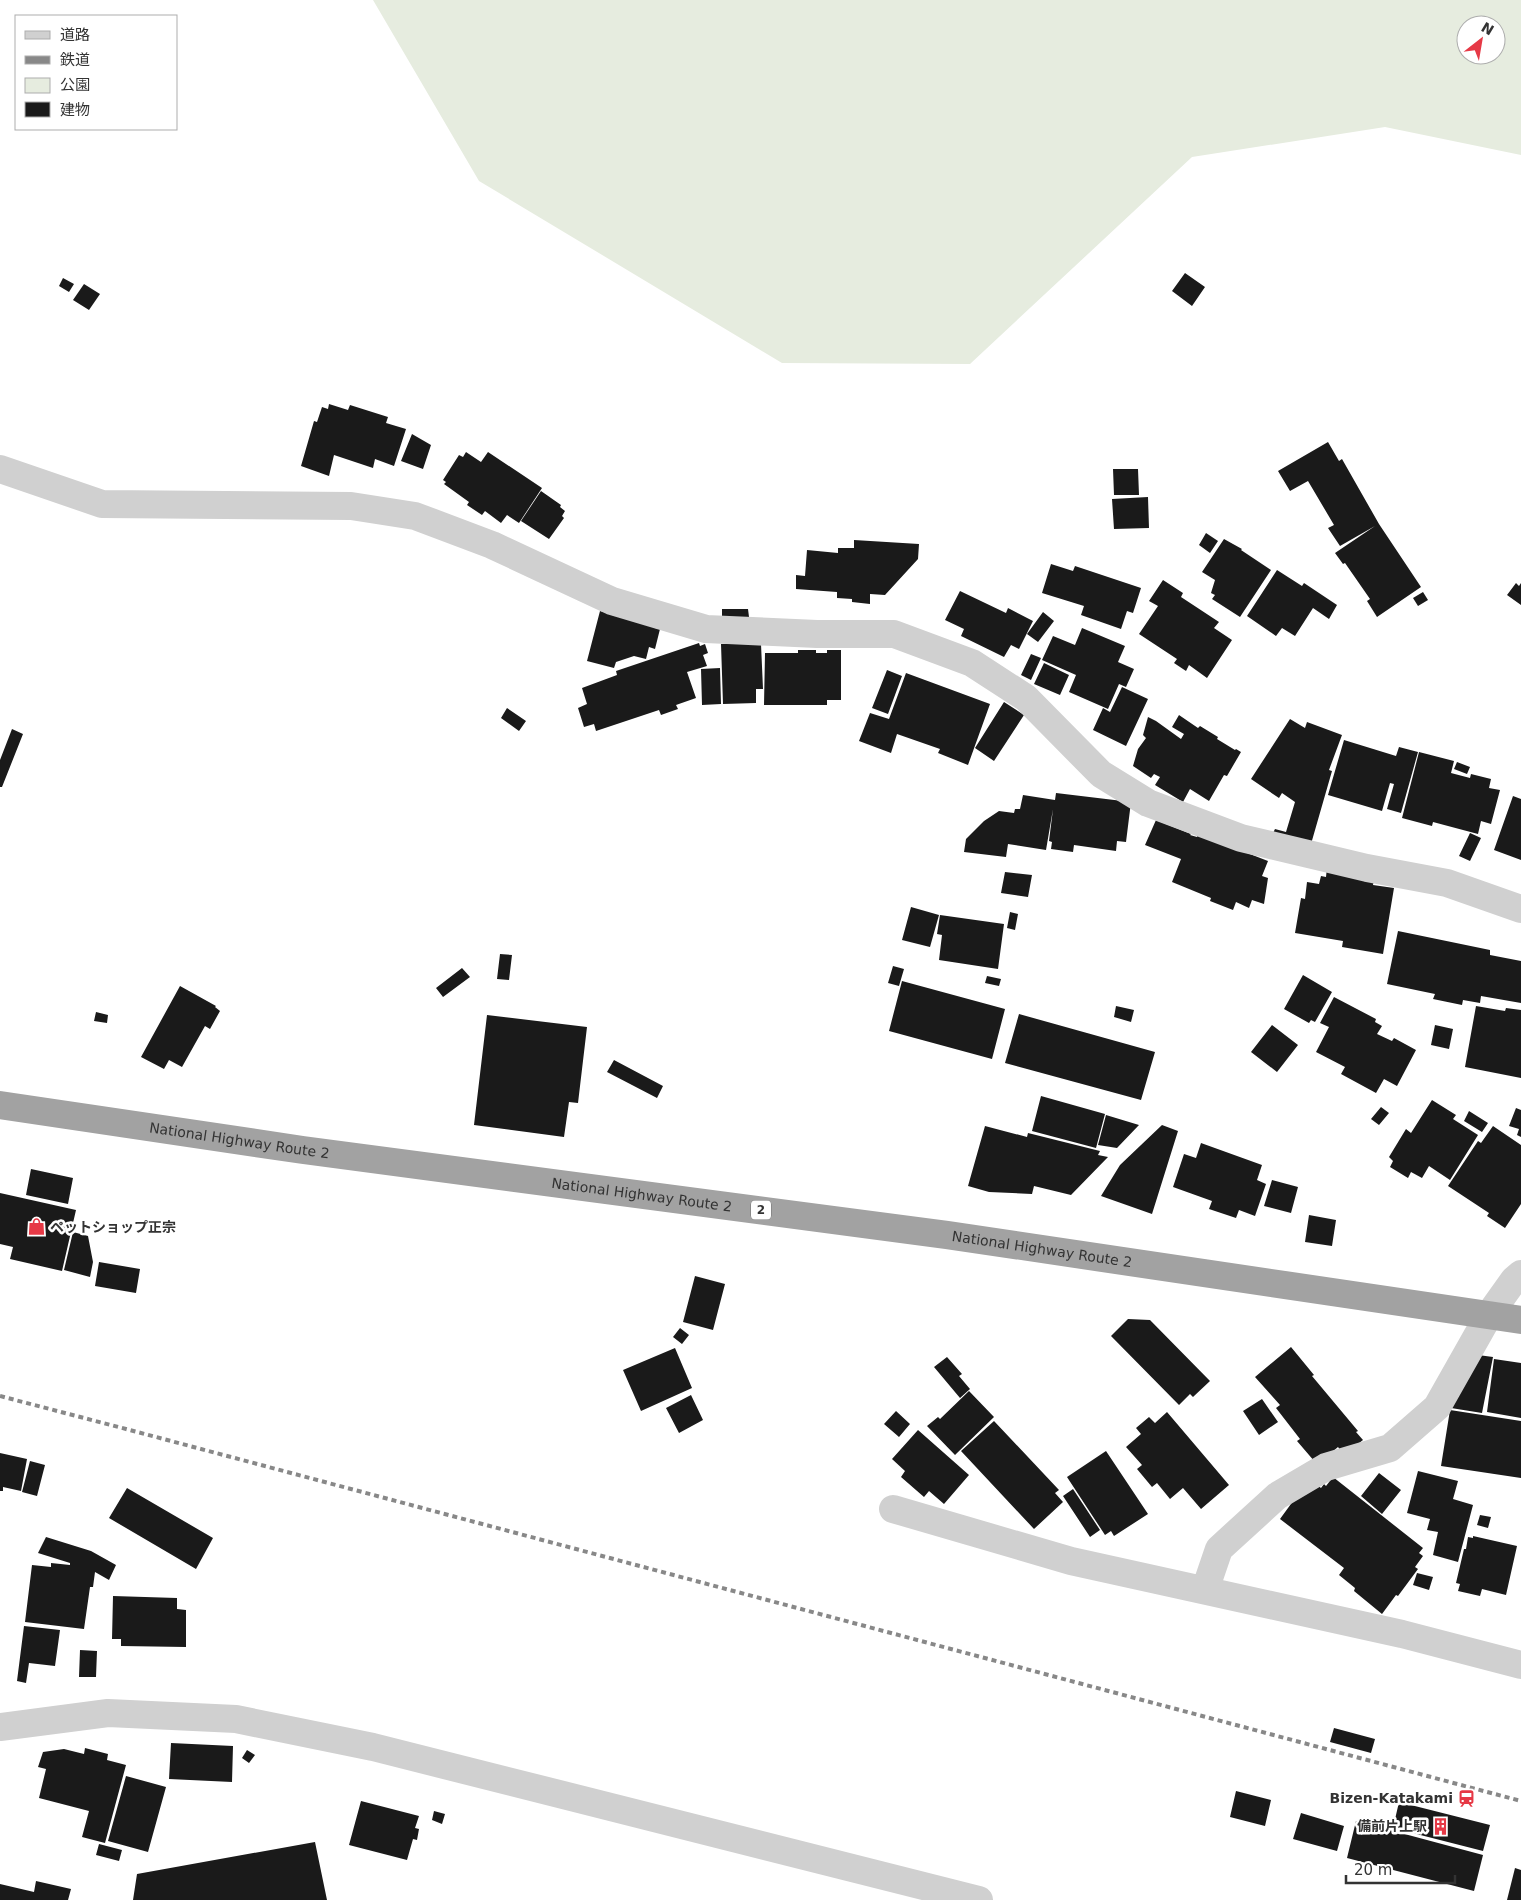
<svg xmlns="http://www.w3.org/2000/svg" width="1521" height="1900" font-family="'DejaVu Sans','Noto Sans JP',sans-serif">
	<rect width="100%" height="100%" fill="#fff"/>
	<path fill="#e6ecdf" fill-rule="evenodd" d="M373,0H1521V155L1385,127L1192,157L970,364L782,363L479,181ZM1466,25H1496V55H1466Z"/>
	<path fill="#1a1a1a" d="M1185,273L1205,287L1192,306L1172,291Z
		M63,278L74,284L69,292L59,286Z
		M84,284L100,294L89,310L73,300Z
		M329,404L348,410L350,405L388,417L386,423L406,429L394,466L375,459L373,468L334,455L329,476L301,466L314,421L317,422L322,407L328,409Z
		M412,434L431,445L423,469L401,461Z
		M1328,442L1339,461L1342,459L1379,524L1421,587L1377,617L1367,601L1370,599L1345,563L1343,564L1335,553L1375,526L1340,546L1328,528L1334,525L1308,481L1290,491L1278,471Z
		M466,452L481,462L488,452L542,488L519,523L507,515L501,523L485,511L482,515L467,505L469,502L444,484L446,482L443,480L459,455L463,457Z
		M1113,469H1138L1139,495H1114Z
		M541,491L561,505L560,507L565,511L562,516L564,518L549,539L521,521Z
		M1148,497L1149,528L1114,529L1112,499Z
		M1206,533L1218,541L1210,553L1199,545Z
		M1224,539L1242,549L1241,550L1271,570L1240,617L1212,599L1215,595L1211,593L1215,580L1202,572Z
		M854,540L919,544L918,559L885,595L870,594V604L852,602V599L837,598V592L796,589V575L805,576L807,550L838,553V548H854Z
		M1051,564L1073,571L1075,566L1141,588L1133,613L1127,611L1121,629L1081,615L1084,606L1042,593Z
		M1277,570L1302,586L1304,583L1337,605L1329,619L1313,608L1295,636L1282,628L1276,636L1247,616Z
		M1163,580L1183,593L1181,597L1219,622L1214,628L1232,640L1207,678L1189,665L1186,671L1174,663L1177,659L1139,634L1158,606L1149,601Z
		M1516,583L1519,586L1521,583V605L1507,595Z
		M960,591L1006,613L1008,608L1033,621L1019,649L1011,645L1004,657L961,636L964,629L945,620Z
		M1423,592L1428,600L1418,606L1413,598Z
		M722,609H748L749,617H722Z
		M600,611L655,625V628L660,629L655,649L649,647L646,659L634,656L616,662L614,668L587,661Z
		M1043,612L1054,621L1038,642L1027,634Z
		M1082,628L1125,646L1118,662L1134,669L1126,687L1119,684L1108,709L1069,692L1076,675L1042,660L1053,636L1075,645Z
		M699,643L700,646L705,644L708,653L703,655L707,666L687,672L696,698L676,705L678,709L661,715L659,710L596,731L594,724L584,727L578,708L587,704L582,688L617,675L616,671Z
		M721,644H761L763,689H756V703L723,704Z
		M798,650H816V653H827V650H841V700H827V705H764L765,653H798Z
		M1031,654L1041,658L1031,680L1021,675Z
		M1044,663L1069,675L1060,695L1034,684Z
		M720,668L721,704L702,705L701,669Z
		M887,670L902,676L888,714L872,708Z
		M906,673L990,704L968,765L938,753L940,749L897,734L891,753L859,741L870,713L889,719Z
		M1122,687L1148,699L1126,746L1093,730L1103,708L1110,712Z
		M1004,702L1024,715L994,761L975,748Z
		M507,708L526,721L519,731L501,718Z
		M1179,715L1198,728L1200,726L1218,737L1217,739L1235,750L1236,749L1241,752L1227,776L1224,775L1209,801L1190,789L1183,802L1155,785L1160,777L1154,774L1151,778L1133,766L1138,749L1146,738L1143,735L1148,717L1156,721L1181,739L1184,734L1172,727Z
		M1290,719L1305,728L1307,722L1342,735L1329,770L1332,771L1311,844L1273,833L1275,829L1286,832L1295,802L1282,793L1279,798L1251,779Z
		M12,729L23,734L2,787H0V760Z
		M1344,740L1396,756L1399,747L1418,752L1401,813L1387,809L1394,784L1390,783L1382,811L1328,795Z
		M1419,752L1454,761L1451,773L1470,778L1471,774L1491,779L1489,788L1500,790L1491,824L1481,821L1478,834L1433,822L1432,826L1402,818Z
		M1457,762L1470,767L1467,774L1454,769Z
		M1056,793L1131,802L1126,842L1117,841L1116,851L1074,845L1073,852L1051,849L1052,842L1049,841L1053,809L1046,850L1008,844L1006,857L964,852L966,839L984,821L999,811L1014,813L1015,809H1020L1023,795L1055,800Z
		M1513,796L1521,799V860L1494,850Z
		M1156,820L1191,834L1190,835L1197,837L1198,834L1268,861L1262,876L1268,878L1264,904L1252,900L1249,908L1236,902L1233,910L1210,901L1211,898L1172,882L1181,859L1145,845Z
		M1470,833L1481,838L1470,861L1459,856Z
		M1327,867L1375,875L1373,885L1394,888L1383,954L1342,947L1343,941L1295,933L1301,898L1305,899L1307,882L1319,884L1321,876L1326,877Z
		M1005,872L1032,875L1028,897L1001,893Z
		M911,907L939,915L930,947L902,940Z
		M1010,912L1018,914L1015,930L1007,928Z
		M940,915L1004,924L998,969L939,960L942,935L937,934Z
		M1398,931L1490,950V955L1521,961V1003L1481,996L1480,1003L1463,1000L1462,1005L1433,999L1435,994L1387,984Z
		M500,954L512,955L509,980L497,979Z
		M893,966L904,969L899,986L888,983Z
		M462,968L470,977L443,997L436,988Z
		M1303,975L1332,992L1315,1022L1311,1020L1309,1023L1284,1009Z
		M987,976L1001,979L999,986L985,983Z
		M902,981L1005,1009L992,1059L889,1031Z
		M180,986L216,1006L215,1007L220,1011L210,1029L205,1026L182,1067L169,1060L164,1069L141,1057Z
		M1334,997L1376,1019L1375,1022L1382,1026L1377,1034L1392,1041L1394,1038L1416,1050L1397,1086L1384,1079L1376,1093L1341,1074L1345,1067L1316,1052L1329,1027L1320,1023Z
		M1116,1006L1134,1010L1131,1022L1114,1017Z
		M1476,1006L1505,1011L1506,1008L1521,1010V1078L1465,1067Z
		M96,1012L108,1015L107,1023L94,1021Z
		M1019,1014L1155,1052L1141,1100L1005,1063Z
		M487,1015L587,1027L578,1103L569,1102L564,1137L474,1125Z
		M1272,1025L1298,1045L1277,1072L1251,1052Z
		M1435,1025L1453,1029L1449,1049L1431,1045Z
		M614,1060L663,1086L657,1098L607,1072Z
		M1041,1096L1105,1114L1096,1148L1032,1131Z
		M1432,1100L1456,1115L1453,1119L1478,1135L1450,1180L1429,1166L1422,1178L1411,1172L1408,1178L1390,1167L1393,1161L1389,1157L1406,1129L1411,1133Z
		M1381,1107L1389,1113L1379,1125L1371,1119Z
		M1516,1108L1521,1110V1137L1517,1135L1519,1129L1509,1126Z
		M1469,1111L1488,1123L1482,1132L1464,1121Z
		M1106,1115L1139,1125L1117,1148L1098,1145Z
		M1162,1125L1178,1131L1152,1214L1101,1196L1120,1165Z
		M985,1126L1027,1137L1028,1133L1100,1151L1098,1155L1108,1157L1071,1195L1034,1186L1032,1194L989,1192L968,1186Z
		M1493,1126L1521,1145V1204L1505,1228L1487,1216L1489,1213L1448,1186L1478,1141L1481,1143Z
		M1201,1143L1262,1165L1257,1180L1266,1184L1255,1216L1239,1210L1236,1218L1209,1209L1212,1201L1173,1187L1184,1154L1196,1158Z
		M31,1169L73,1178L68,1204L26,1195Z
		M1272,1180L1298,1187L1291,1213L1264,1206Z
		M0,1193L76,1210L62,1271L10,1259L13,1247L0,1244Z
		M1309,1215L1336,1220L1332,1246L1305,1242Z
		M73,1232L88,1236L93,1262L90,1277L64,1270Z
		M99,1262L140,1269L136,1293L95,1286Z
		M695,1276L725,1284L713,1330L683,1322Z
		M1128,1319L1150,1320L1210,1381L1193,1397L1190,1394L1179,1405L1111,1336Z
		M680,1328L689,1335L682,1344L673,1337Z
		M1291,1347L1314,1375L1312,1376L1358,1431L1356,1432L1363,1440L1344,1455L1338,1447L1325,1458L1315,1462L1297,1441L1300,1439L1276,1408L1280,1405L1255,1377Z
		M675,1348L692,1388L641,1411L623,1370Z
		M1478,1355L1493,1357L1482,1413L1451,1408Z
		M947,1357L962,1374L959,1376L970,1389L960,1398L934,1367Z
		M1494,1359L1521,1363V1418L1487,1412Z
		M969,1391L994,1417L955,1455L927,1426L938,1417L940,1419Z
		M691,1395L703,1420L679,1433L666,1408Z
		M1262,1399L1278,1422L1259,1435L1243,1411Z
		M1450,1410L1521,1421V1478L1441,1466Z
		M896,1411L910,1424L899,1437L884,1424Z
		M1167,1412L1229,1485L1201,1509L1183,1488L1170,1499L1157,1483L1152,1487L1137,1469L1142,1465L1126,1447L1141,1434L1136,1428L1149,1417L1155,1423Z
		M994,1421L1059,1490L1055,1493L1063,1502L1034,1529L961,1451Z
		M918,1430L969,1475L944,1504L929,1491L924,1497L901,1477L905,1471L892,1459Z
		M1106,1451L1148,1514L1114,1536L1111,1531L1105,1535L1067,1477Z
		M0,1453L27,1459L21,1491L3,1487V1491H0Z
		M30,1461L45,1465L37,1496L22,1492Z
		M1418,1471L1458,1481L1453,1499L1473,1505L1458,1562L1433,1555L1438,1532L1427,1530L1430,1519L1407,1513Z
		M1379,1473L1401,1490L1382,1514L1361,1496Z
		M1333,1477L1423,1548L1419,1553L1423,1556L1415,1567L1418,1569L1398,1596L1396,1595L1382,1614L1354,1591L1355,1588L1339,1575L1344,1568L1280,1519L1296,1497L1315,1483L1321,1488L1324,1484L1326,1486Z
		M127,1488L213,1538L196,1569L109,1518Z
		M1073,1489L1100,1530L1090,1537L1063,1496Z
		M1480,1515L1491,1517L1488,1528L1477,1525Z
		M1473,1536L1517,1546L1506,1595L1482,1589L1480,1596L1458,1591L1460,1584L1456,1583L1464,1549H1466L1468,1537L1473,1538Z
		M46,1537L91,1551L116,1565L109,1580L95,1572L93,1587H90L84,1629L25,1622L32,1565L51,1567V1563L70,1565V1563L38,1553Z
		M1417,1573L1433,1577L1429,1590L1413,1585Z
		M113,1596L177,1598V1609L186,1610V1647L121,1646V1639H112Z
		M24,1626L60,1630L55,1666L29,1663L26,1683L17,1681Z
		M80,1650L97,1651L96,1677H79Z
		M1334,1728L1375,1739L1371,1753L1330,1742Z
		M171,1743L233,1746L232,1782L169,1779Z
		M85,1748L108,1754L107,1760L126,1765L105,1843L82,1837L89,1811L39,1798L46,1769L38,1767L43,1752L64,1749L84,1754Z
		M247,1750L255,1755L249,1763L242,1758Z
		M126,1776L166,1787L148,1852L108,1841Z
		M1236,1791L1271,1800L1265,1826L1230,1817Z
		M361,1801L419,1816L415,1828L419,1829L417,1840L413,1839L407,1860L349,1845Z
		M1399,1802L1490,1825L1483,1851L1393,1828Z
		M434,1811L445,1814L442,1824L432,1820Z
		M1301,1813L1344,1826L1337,1851L1293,1839Z
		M1356,1821L1483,1855L1474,1891L1347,1858Z
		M315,1842L327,1900H133L137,1874Z
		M99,1844L122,1850L119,1861L96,1855Z
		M1515,1868L1521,1870V1900H1507Z
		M36,1881L71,1889L68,1900H0V1884L34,1892Z"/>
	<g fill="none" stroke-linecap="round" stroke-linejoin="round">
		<path stroke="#d0d0d0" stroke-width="28" d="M0,469L102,504L351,506L415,516L492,545L612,601L706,629L817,634H894L972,663L1026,698L1101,774L1148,803L1241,838L1367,868L1447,883L1521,909
			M893,1509L1071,1561L1402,1634L1521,1665
			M1205,1590L1219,1549L1277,1496L1326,1467L1390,1448L1437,1407L1489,1315L1514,1280L1521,1274"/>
		<path stroke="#d0d0d0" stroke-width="28" d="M0,1727L108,1713L236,1719L373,1747L979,1900"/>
		<path stroke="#a2a2a2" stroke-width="28" id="s1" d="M0,1105L303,1150L947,1235L1521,1320"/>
		<path stroke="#888" stroke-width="4" stroke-dasharray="5 4" stroke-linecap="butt" d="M0,1396L126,1429L1521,1801"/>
	</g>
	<defs>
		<symbol id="shop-bare" viewBox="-9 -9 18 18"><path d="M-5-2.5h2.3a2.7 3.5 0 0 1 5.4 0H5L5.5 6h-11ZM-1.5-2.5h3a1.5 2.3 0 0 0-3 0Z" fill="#e63946" stroke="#fff" stroke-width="2.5" paint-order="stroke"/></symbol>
		<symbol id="station-bare" viewBox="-9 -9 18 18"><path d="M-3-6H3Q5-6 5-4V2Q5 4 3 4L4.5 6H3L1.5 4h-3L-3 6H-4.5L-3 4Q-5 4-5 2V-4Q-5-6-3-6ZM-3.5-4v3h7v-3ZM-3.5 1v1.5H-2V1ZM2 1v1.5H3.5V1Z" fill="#e63946" stroke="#fff" stroke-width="2.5" paint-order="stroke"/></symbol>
		<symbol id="building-bare" viewBox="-9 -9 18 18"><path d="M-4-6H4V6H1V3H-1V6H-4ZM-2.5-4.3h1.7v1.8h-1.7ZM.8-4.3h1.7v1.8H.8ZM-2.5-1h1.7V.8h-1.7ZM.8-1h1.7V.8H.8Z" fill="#e63946" stroke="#fff" stroke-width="2.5" paint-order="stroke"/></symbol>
	</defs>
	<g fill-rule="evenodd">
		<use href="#shop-bare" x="24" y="1214" width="25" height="25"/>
		<use href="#station-bare" x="1454" y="1786" width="25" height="25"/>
		<use href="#building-bare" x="1428" y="1814" width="25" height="25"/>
	</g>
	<g text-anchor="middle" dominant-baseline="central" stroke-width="5" stroke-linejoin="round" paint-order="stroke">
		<rect fill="#fff" stroke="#707070" stroke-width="1" x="751" y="1200.5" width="20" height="19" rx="4"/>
		<g font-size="12" font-weight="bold" fill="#333">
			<text x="761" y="1210">2</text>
		</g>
		<g font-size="14" fill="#333" stroke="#fff">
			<text stroke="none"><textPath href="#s1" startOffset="242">National Highway Route 2</textPath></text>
			<text stroke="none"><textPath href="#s1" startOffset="648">National Highway Route 2</textPath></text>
			<text stroke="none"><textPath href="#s1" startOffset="1052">National Highway Route 2</textPath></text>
		</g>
		<g font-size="14" font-weight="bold" fill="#333" stroke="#fff" text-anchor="end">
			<text x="50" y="1227" text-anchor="start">ペットショップ正宗</text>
			<text x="1453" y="1798">Bizen-Katakami</text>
			<text x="1427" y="1826">備前片上駅</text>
		</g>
	</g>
	<rect x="15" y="15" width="162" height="115" fill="#ffffff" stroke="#adadad"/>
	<rect x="25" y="31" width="25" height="8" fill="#d0d0d0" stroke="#adadad"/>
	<text x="60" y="40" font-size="15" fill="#333333">道路</text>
	<rect x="25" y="56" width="25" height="8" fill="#888888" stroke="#adadad"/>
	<text x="60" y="65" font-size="15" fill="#333333">鉄道</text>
	<rect x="25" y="78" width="25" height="15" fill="#e6ecdf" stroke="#adadad"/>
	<text x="60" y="90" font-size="15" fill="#333333">公園</text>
	<rect x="25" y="102" width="25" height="15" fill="#1a1a1a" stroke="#adadad"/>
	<text x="60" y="115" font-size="15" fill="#333333">建物</text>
	<g transform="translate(1481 40) rotate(31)"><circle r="24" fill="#ffffff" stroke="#adadad"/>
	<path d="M0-4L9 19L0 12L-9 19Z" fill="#e63946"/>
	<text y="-8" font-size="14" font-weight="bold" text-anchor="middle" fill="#333333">N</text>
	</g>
	<path d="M1346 1875v8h109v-8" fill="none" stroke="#333333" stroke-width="2.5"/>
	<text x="1354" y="1875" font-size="15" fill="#333333" stroke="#ffffff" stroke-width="4" paint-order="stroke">20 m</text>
</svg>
